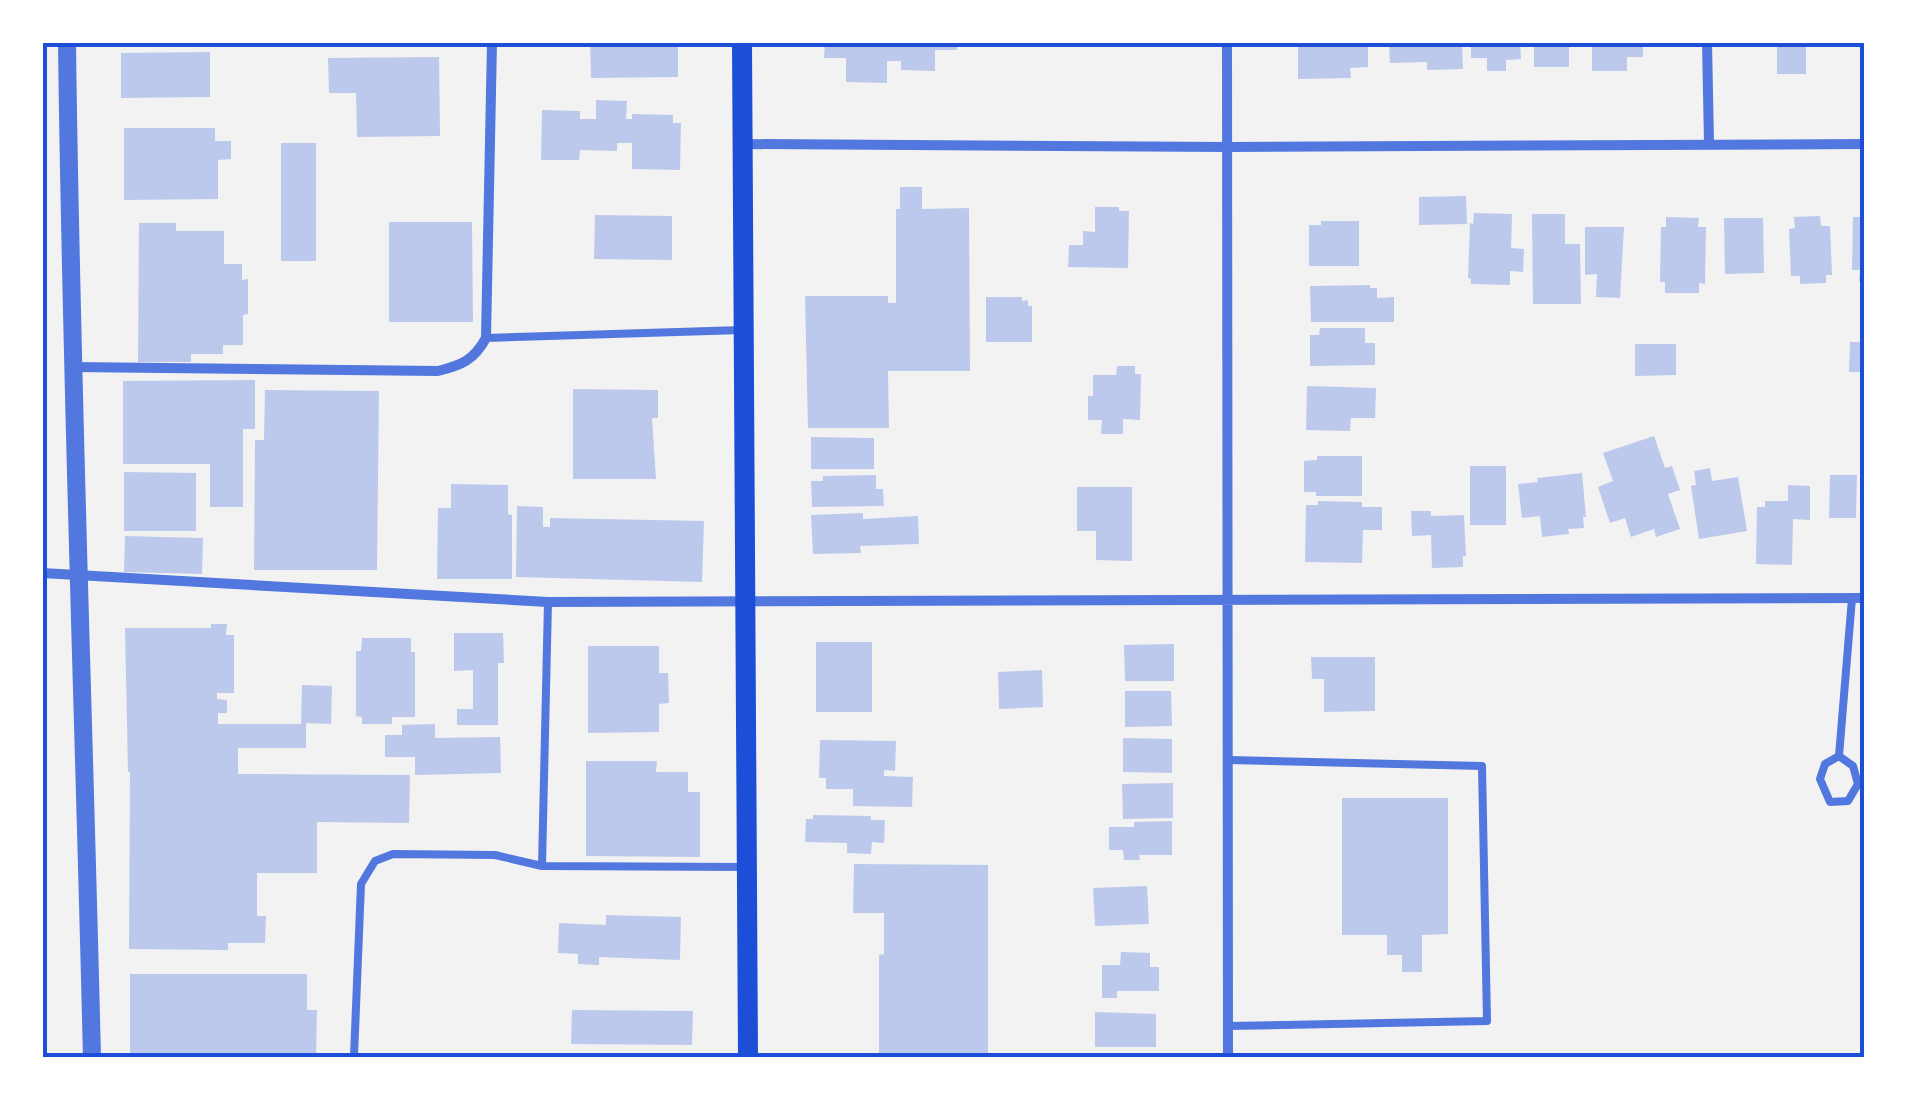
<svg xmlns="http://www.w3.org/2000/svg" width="1907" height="1100" font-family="Montserrat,sans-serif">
	<rect width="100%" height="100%" fill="#f2f2f2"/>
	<path fill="#bdc9ec" d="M590,42H678V77L591,78Z
		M825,42H957V50H935V71L901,70V61H887V83L846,82V58H824Z
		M1298,42H1368V67L1350,68L1351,78L1298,79Z
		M1389,42H1462L1463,69L1427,70V62L1390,63Z
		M1471,42H1520L1521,59L1506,60V71H1487V58H1471Z
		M1534,42H1569V67H1534Z
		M1592,42H1643V57H1627V71H1592Z
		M1777,42H1806V74H1777Z
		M210,52V97L121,98V53Z
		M439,57L440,136L357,137L356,93H329L328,58Z
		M596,100L627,101L626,119H632V114L673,115V123H681L680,170L632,169V143H617V151L580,150L579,160H541L542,110L580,111V119H596Z
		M124,128H215V141H231V159L218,160V199L124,200Z
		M281,143H316V261H281Z
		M900,187H922V209L969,208L970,371H888L889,428H808L805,296H888V303H896V209H900Z
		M1466,196L1467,224L1419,225V197Z
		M1095,207H1119V211H1129L1128,268L1068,267L1069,245H1083V231L1095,232Z
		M1474,213L1512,214L1511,248L1524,249L1523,272L1510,271V285L1471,284V279L1468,278L1470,223L1473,224Z
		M1532,214H1565V244H1580L1581,304H1533Z
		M595,215L672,216V260L594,259Z
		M1820,216L1821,226H1830L1832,275H1826V283L1800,284V276H1791L1789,229L1795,228L1794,217Z
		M1666,217L1699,218L1698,227H1706L1705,284L1699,283V293H1665V282H1660L1661,227H1666Z
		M1853,217H1864V282H1859L1860,270H1852Z
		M1724,218H1763L1764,273L1725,274Z
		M1321,221H1359V266H1309V225H1321Z
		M389,222H472L473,322H389Z
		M139,223H176V231H224V264H242V280L248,279V314L243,315V345H223V354H191V362H138Z
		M1585,227H1624L1620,298L1596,297L1597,274L1585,275Z
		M1370,285V288H1377V298L1394,297V322H1311L1310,286Z
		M986,297H1022V301L1028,300V306H1032V342H986Z
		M1320,328H1365V343H1375V365L1310,366V335H1319Z
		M1850,342H1864V372H1849Z
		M1635,344H1676V375L1635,376Z
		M1117,366H1135V374H1141L1140,420L1123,419V434H1101L1102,420H1088V396H1093V375H1116Z
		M255,380V429H243V507H210V464H123V381Z
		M1307,386L1376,388L1375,418H1351L1350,431L1306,430Z
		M573,389L658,390V418H652L656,479H573Z
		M265,390L379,391L377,570H254L255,440H264Z
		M1654,436L1665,468L1672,466L1680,490L1668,494L1680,529L1656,537L1654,529L1631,537L1625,518L1610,523L1598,487L1613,481L1603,453Z
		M811,437L874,438V469H811Z
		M1317,456H1362V496H1316V492H1304V461L1317,460Z
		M1470,466H1506V525H1470Z
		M1710,468L1712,481L1738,477L1747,531L1699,539L1691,486L1696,485L1694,471Z
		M124,472L196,473V531H124Z
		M1582,473L1586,517H1583L1584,528L1568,529L1569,534L1542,537L1540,516L1522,518L1518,484L1538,482L1537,478Z
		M876,475V489H883L884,506L812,507L811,481H823V476Z
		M1830,475H1857L1856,518H1829Z
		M451,484L508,485V514L512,515V579H437L438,508H451Z
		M1788,485L1810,486V520L1793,519L1792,565L1756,564L1757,507H1765V501H1788Z
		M1077,487H1132V561L1096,560V531H1077Z
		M1318,501L1362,502V507H1382V530H1363L1362,563L1305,562L1306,505H1318Z
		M517,506L543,507V527H550V518L704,521L702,582L516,577Z
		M1411,511H1431V516L1464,515L1466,556H1463V567L1432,568L1431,535L1412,536Z
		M863,513V519L918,516L919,544L860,546L861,553L813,554L811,515Z
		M125,536L203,538L202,574L124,572Z
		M211,624H227L226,635H234V693H217V699L227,700V713H218V724H301L302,685L332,686L331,724L306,723V748H238V774L410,775L409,823L317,822V873H257V916H266L265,943H228V950L129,949L130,772H128L125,628H211Z
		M454,633H503L504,663H498V725H457V709H473V670L454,671Z
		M362,638H411V652H415V717H392V724H362V717L356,716V651H361Z
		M816,642H872V712H816Z
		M1174,644V681H1125L1124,645Z
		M588,646H659V673H668L669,703L659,704V732L588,733Z
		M1311,657H1375V711L1324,712V679H1312Z
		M1042,670L1043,707L999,709L998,672Z
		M1125,691H1171L1172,726L1125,727Z
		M435,724V738L500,737L501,773L415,775V757H385V735H402V725Z
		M1123,738L1172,739V773L1123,772Z
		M820,740L896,741L895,771L884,770V776L913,777L912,807L853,806V789H826V778H819Z
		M586,761H657L656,772H688V792H700V857L586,856Z
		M1173,783V818L1123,819L1122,784Z
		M1342,798H1448V934L1422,935V972H1402V955H1387V935H1342Z
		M813,815L871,816V820H885L884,843L872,842L871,854L847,853V843L805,842L806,819H813Z
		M1172,821V855H1139L1140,860H1124L1123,850H1109V827H1134V822Z
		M854,864L988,865V1058H879V955L884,954V913H853Z
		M1147,886L1149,924L1095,926L1093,888Z
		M606,915L681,917L680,960L599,957V965L578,964V954L558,953L559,923L606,925Z
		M1121,952L1150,953V967H1159V991H1117V998H1102V965H1120Z
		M130,974H307V1010H317L316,1058H130Z
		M572,1010L693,1011L692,1045L571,1044Z
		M1095,1012L1156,1014V1047H1095Z"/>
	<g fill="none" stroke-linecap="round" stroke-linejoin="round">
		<path stroke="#5277de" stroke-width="8" d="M486,338L742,330
			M1839,756L1825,764L1820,779L1830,802L1848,801L1858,784L1853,766L1839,756L1852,598
			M542,866L548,602
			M1228,1026L1487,1021L1482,766L1229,760
			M354,1056L361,884L375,861L393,854L495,855L542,866L744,867
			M352,1057L403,1058"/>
		<path stroke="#5277de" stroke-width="10" d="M1227,42L1228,1058
			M1707,42L1709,143
			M742,144L1228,147L1864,144
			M71,367L438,371C462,365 474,360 486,338L492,42
			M42,573L548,602L1864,598"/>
		<path stroke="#5277de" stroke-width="18" d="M67,42C71,381 84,719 92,1058"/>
		<path stroke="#1d4ed8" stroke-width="20" d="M742,42L748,1058"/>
	</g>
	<rect width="1907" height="1100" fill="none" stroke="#ffffff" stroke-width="90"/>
	<rect x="45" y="45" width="1817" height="1010" fill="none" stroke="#1d4ed8" stroke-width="4"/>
</svg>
